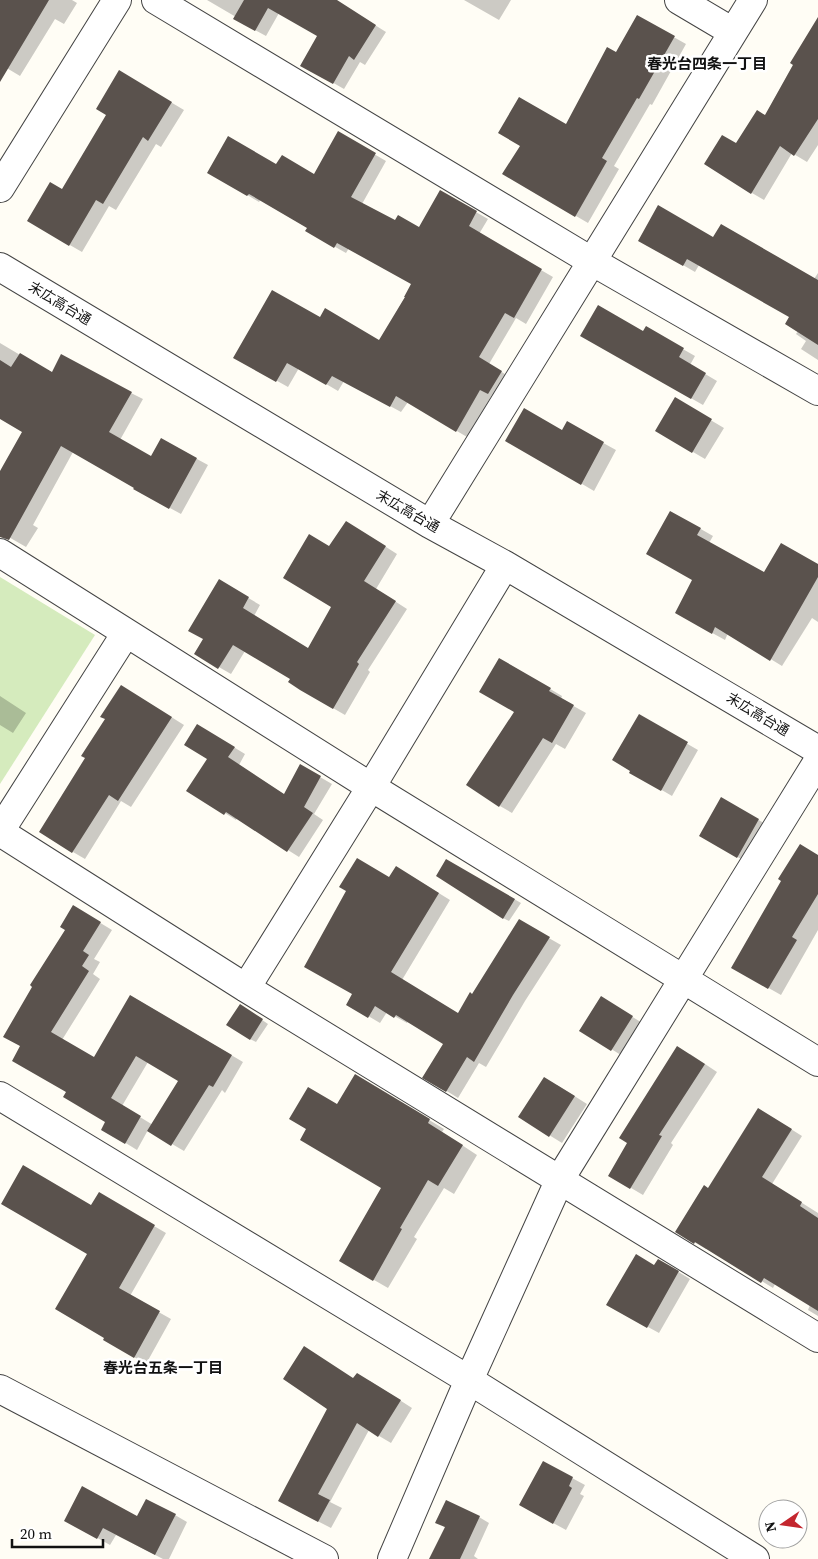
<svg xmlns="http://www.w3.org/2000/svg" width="818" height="1559" font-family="'Source Serif 4','Noto Sans JP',serif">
	<rect width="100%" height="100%" fill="#fffdf5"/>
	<path fill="#d5ebbd" d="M0,577L95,635L0,784Z"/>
	<path fill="#0003" fill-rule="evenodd" d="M0,0H72L77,3L64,24L55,19L20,76L0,64Z
		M207,0H335L386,32L365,65L360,62L344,89L302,65L319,36L279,13L266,36L235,19L236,17Z
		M464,0H511L499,20Z
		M638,17L686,44L652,105L650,104L614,166L619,169L588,223L504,174L522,145L566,126L617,54Z
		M818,19V145L807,162L792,153L764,200L752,193L736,145L765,116Z
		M120,72L184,110L161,147L156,144L116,210L109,206L82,252L28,221L62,190L108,115Z
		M338,133L386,161L362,204L395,222L420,228L441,192L488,219L479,234L553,277L526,324L516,318L489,364L513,379L500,400L492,395L467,437L408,402L401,412L344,381L338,391L299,368L288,387L234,357L320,319L380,341L413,283L349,248L346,253L307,231L309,227L261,199L259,202L209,172L277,166L314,176Z
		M714,238L814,279L818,273V360L801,349L806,341L796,334L798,331L791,317L699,265L695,272L640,240Z
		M646,328L695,356L690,365L717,381L703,405L582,336L644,333Z
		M0,343L52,374L131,393L143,399L120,440L152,458L162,440L208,465L181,514L135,489V488L73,452L33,525L38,528L26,547L0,532V474L23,431L0,417Z
		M675,399L724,428L705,459L657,431Z
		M567,423L616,450L594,491L507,440L562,432Z
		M671,512L713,536L709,543L765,574L818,566V622L812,618L782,666L728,633L725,640L676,613L694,580Z
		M358,529L397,554L376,589L407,609L368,670L370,672L345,715L300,689L291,679L245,651L231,674L196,654L204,639L220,581L260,605L254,616L308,649L333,607L330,548Z
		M500,659L562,696L561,699L586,713L565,749L556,744L512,813L500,806L516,712Z
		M133,693L184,725L131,807L121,801L85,859L73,852Z
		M0,696L26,713L13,733L0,725Z
		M639,716L698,750L672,796L631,772Z
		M209,732L245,754L239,765L285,795L301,766L332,784L314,814L323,820L299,857L237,818L236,820L188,790L209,758Z
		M721,799L771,827L750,864L700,836Z
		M818,857V930L781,995L733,968Z
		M447,861L521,903L509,921L503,918Z
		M408,874L450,900L402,980L458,1014L473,996L519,921L561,945L525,1001L486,1067L479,1063L458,1098L424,1077L445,1044L408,1021L407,1023L387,1012L380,1023L348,1004L354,993L390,879Z
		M74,907L112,930L94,959L100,962L93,974L100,979L62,1040L94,1058L131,996L243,1062L225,1093L222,1090L184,1151L148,1130L137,1150L103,1129L107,1122L68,1092L22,1046L67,930ZM148,1062L180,1081L153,1125L122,1106Z
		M613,1005L644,1024L624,1057L581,1030Z
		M246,1009L268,1024L256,1042L250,1039Z
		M690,1054L717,1072L671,1143L673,1145L643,1195L609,1175Z
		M370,1084L444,1129L442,1132L477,1155L454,1194L444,1188L414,1237L417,1239L388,1288L341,1261L382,1188L338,1106Z
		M557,1085L587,1104L562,1143L520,1117Z
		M770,1116L802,1136L772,1184L818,1213V1316L808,1310L810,1305L775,1284L773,1288L707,1248L706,1249L677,1232L708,1189Z
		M99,1194L166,1233L130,1296L171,1319L146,1364L105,1340L89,1253L92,1206Z
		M659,1260L690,1279L659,1333L608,1305L655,1267Z
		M354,1379L370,1381L412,1408L391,1443L369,1430L330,1502L342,1508L331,1528L292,1508Z
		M572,1478L585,1485L580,1494L584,1496L566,1530L533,1512Z
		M175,1515L187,1522L169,1559H163L116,1535L110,1545L78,1527Z
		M479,1517L489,1523L474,1556L478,1559H430L446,1528L437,1522Z"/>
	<path fill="#5a524d" d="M0,0H49L0,82Z
		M244,0H337L376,25L354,60L349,56L333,84L300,66L317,36L268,8L255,31L233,19Z
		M637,15L675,36L639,99L637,98L602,158L607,161L575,217L502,174L520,146L498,133L519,97L566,124L607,47L616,52Z
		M818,17V119L794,156L780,146L751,194L704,164L722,135L736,143L757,110L765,115L793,65L790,63Z
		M119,70L172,102L148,141L143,137L103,204L96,200L69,246L27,221L50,182L62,189L106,115L96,109Z
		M338,131L376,153L351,197L395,220L398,215L419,227L440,190L477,211L469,226L542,269L514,318L505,313L479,357L502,371L488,394L480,390L456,432L396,396L390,407L332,376L326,385L287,363L276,382L233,358L272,290L320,317L325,308L379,340L405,297H404L411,284L337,243L334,248L305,231L307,228L249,194L247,196L207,173L228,136L276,164L282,155L314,174Z
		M658,205L713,237L721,224L818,280V345L785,324L789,317L687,259L683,266L638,241Z
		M598,305L643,331L646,326L684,348L679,357L706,373L691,399L580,336Z
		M20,353L52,372L61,354L132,392L109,432L151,456L161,438L197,458L169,509L133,489L134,488L61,446L9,540L0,537V471L22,432L0,419V360L11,367Z
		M675,397L712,419L692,453L655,431Z
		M524,408L562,430L567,421L604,442L581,485L505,441Z
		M670,511L701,528L697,535L764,572L781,543L818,564V577L770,661L715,627L712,634L675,613L692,580L646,554Z
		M346,521L386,546L364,581L396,601L357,662L359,664L333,709L300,690L288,682L290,679L233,645L218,669L194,654L203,639L188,631L219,579L249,597L243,608L308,648L331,607L283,578L309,534L329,546Z
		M499,658L551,688L549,691L574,705L552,743L543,738L499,807L466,785L514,712L479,692Z
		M121,685L172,717L118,801L109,795L72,853L39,832L85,758L81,756L105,719L100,717Z
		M639,714L688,742L661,791L629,773L630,771L612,760Z
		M197,724L235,747L228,757L284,794L300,764L321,776L304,807L313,813L287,852L226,812L224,815L186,791L207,759L184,745Z
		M721,797L759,819L737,858L699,836Z
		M800,844L818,855V894L792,937L797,940L768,989L731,968L781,881L778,879Z
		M357,858L389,877L396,866L439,893L391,972L458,1013L470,992L472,994L519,919L550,937L513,995L474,1062L467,1057L446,1092L422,1078L443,1044L396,1015L394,1018L375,1006L368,1018L346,1005L352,994L304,967L346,891L339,887Z
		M446,859L515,899L503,919L436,876Z
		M73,905L101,922L83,951L89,955L82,966L89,971L51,1032L94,1057L130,995L232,1055L213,1087L209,1085L171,1146L147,1131L178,1081L136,1056L111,1098L141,1116L125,1144L101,1130L105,1122L63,1097L66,1092L12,1061L20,1046L3,1037L32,987L30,985L65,930L60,927Z
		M601,996L633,1016L611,1051L579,1031Z
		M240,1004L263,1019L250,1040L226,1025Z
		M677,1046L705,1064L659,1135L662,1136L630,1189L608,1176L627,1143L619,1138Z
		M355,1074L430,1119L428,1123L463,1145L438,1186L428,1180L400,1228L402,1229L373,1281L339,1261L381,1188L300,1140L306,1129L289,1119L308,1087L337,1104Z
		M544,1077L575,1096L549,1137L518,1117Z
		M758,1108L792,1129L762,1177L802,1202L800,1206L818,1218V1311L764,1278L761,1283L695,1242L694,1244L675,1232L704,1185L708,1188Z
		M23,1165L91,1205L99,1192L155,1225L119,1288L160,1311L134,1358L103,1340L104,1338L55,1309L87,1254L1,1204Z
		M636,1254L654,1265L658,1259L679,1271L647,1328L606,1305Z
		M304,1346L353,1378L357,1373L401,1400L378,1437L357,1423L318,1494L330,1500L318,1522L278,1501L327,1409L283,1379Z
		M543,1461L573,1477L569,1486L572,1488L553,1524L519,1505Z
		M82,1486L137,1516L146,1499L176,1514L155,1555L103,1528L97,1539L64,1521Z
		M446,1500L480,1516L460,1559H429L445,1527L435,1523Z"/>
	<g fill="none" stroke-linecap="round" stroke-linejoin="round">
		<defs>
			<path id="minor" d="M156,0L593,262L818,391
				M679,0L733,32
				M0,188L117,0
				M0,267L430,524L505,565L818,750
				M430,524L753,0
				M0,553L371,787L818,1062
				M0,831L126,633
				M0,832L246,988L818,1338
				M246,988L371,787L505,565
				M0,1096L469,1380L755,1559
				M0,1389L324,1559
				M392,1559L469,1380L560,1179L818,761"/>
		</defs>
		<use href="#minor" stroke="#444" stroke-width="30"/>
		<use href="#minor" stroke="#fff" stroke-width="28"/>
	</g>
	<g text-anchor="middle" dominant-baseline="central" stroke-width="5" stroke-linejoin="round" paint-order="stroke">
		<g font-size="14" fill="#111" stroke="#fff">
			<text transform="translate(60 303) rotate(31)">末広高台通</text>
			<text transform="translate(408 511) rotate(30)">末広高台通</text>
			<text transform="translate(758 714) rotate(31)">末広高台通</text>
		</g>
		<g font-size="15" font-weight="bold" fill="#111" stroke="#fff">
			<text x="707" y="63">春光台四条一丁目</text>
			<text x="163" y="1367">春光台五条一丁目</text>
		</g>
	</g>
	<g transform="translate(783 1524) rotate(257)"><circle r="24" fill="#ffffff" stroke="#a0a0a0"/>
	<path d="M0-4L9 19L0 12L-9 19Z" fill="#c4262e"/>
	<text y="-8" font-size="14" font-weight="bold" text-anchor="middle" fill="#111111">N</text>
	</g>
	<path d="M12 1539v8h91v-8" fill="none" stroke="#111111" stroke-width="2.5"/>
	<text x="20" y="1539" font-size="15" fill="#111111" stroke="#ffffff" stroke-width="4" paint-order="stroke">20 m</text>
</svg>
